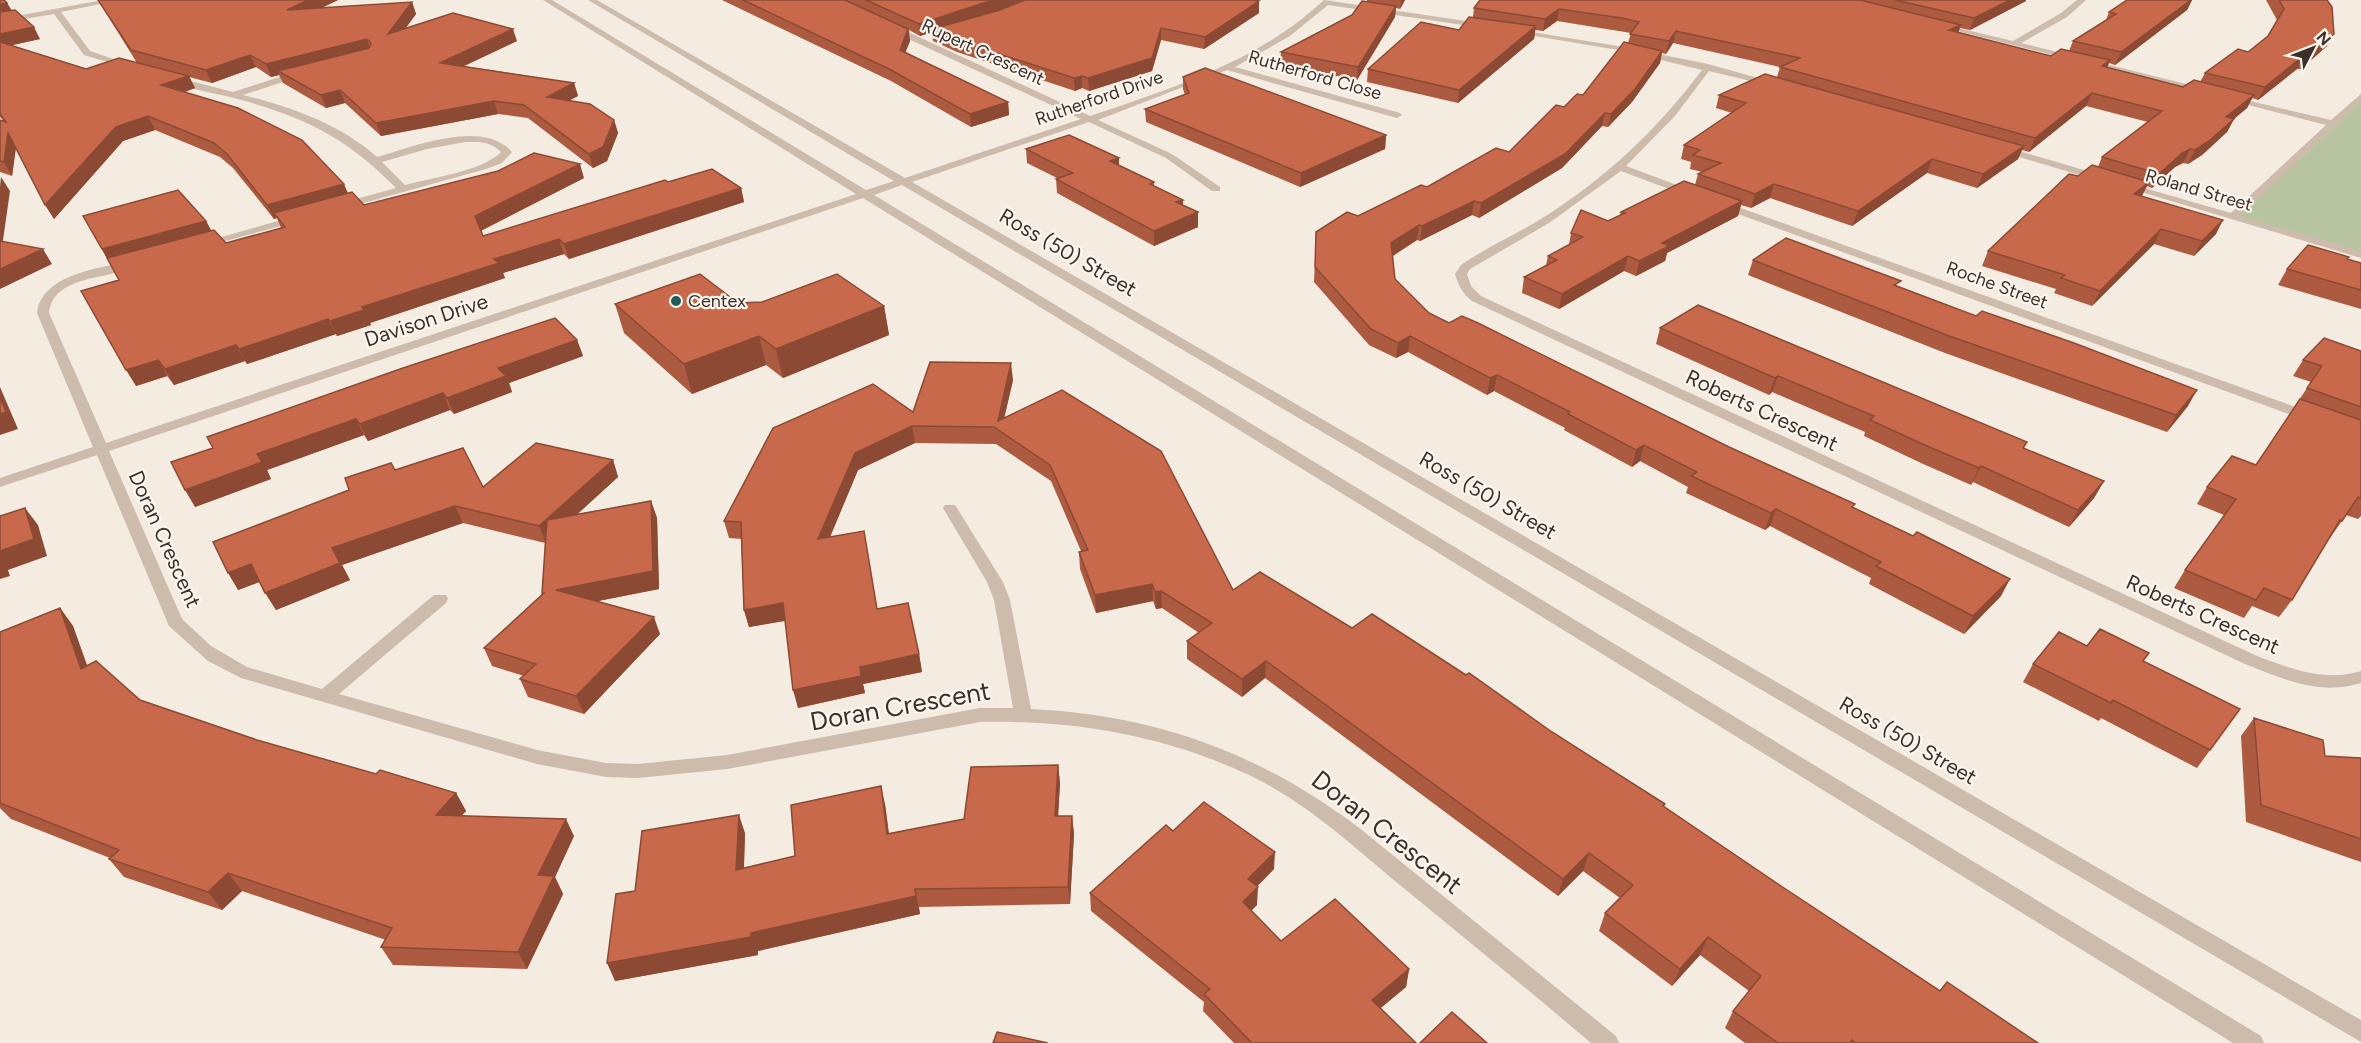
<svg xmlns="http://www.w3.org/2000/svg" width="2361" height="1043" font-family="Figtree,sans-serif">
	<rect width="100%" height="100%" fill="#f4ebe1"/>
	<path fill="#b8c4a0" d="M2361,94V255L2233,217Z"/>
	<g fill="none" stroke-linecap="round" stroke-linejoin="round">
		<path fill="#cdbbac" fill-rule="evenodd" d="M103,0H120L61,12L90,51L131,65V69L84,55L54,14L0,23V19Z
			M543,0H552L866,190L894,181L588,0H597L905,178L1081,119L889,30V26H895L1090,116C1173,88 1259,61 1324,0L1486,24V28H1483L1328,5L1290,36L1235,67L1400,113L1402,115L1397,118L1227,70L1098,120L1172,154L1220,187V191H1212L1166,158L1089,122L912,182L2361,1020V1042L902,185L874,195L2261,1036L2264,1043H2233L863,198L109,451L182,619L211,646L247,667L322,689L434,595H446L448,599L446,603L339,694L537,750L606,763L638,764L727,755L980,708H1013L994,600L987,582L943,508L945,505H955L1003,582L1010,600L1031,709C1157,715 1263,754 1363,831L1616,1036L1619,1043H1591C1530,991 1468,941 1406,890C1356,849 1308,803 1249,775C1163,735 1074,720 980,722L727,769L638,778L606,777L537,764L241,678L208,661L169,626L97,455L0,487V478L93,447L37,313C42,274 100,268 131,261L137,264C115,281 54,272 49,313L106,443L856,194Z
			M2077,0H2086L2067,17L2021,43L2206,89V93L1937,26L1941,24L2013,41L2061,13Z
			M1513,29L1624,47L1708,64L1779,84L1775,87L1709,71L1675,116L1626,166L1693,191V195H1685L1621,171L1549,223L1470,269L1467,274L1471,286L1481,296L2257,656C2292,669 2324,682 2361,671V683C2320,696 2283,679 2245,664L1472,301C1463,294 1458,285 1455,274L1461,265C1487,247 1515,235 1541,219C1605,179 1657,130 1702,70L1624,51L1516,33H1513Z
			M301,70L304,71V75L243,95C291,107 340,124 377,157C413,147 483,118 512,152L502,163L486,169L342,209L338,208V204L396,188C348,139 307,118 241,100C223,94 186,90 171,80L175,77L233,92ZM465,142C480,142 490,141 501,152C483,171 431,178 405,185L382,162L427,149Z
			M2361,94V102L2240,216L2361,251V258L2121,186L2130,184L2231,213L2326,125L2229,100V96L2331,120Z
			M2002,146L2104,176L2105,178L2096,180L1999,151L1997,149Z
			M1716,202H1724L2315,414L2317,417L2315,420H2305L1716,206Z
			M299,215L303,216V220L203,247L197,244Z"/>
	</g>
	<path fill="#ac5a40" d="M0,0L7,3L11,10L40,39L11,45L86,69L137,63L98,0H338L322,8L412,2L416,14L405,28L517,41L464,66L574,83L578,96L569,100L614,120L618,133L607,161L593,168L528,118L498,114L381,136L345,103L326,108L283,83L279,75L271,77L256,67L212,83L189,77L195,88L185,92L348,193L364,205L584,178L481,231L483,236L668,182L741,188L744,202L569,259L564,254L503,273L505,278L370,323L371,325L337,336L336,334L247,364L245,361L174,385L167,376L136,386L119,280L83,216L206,221L211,230L226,243L281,228L277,218L274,219L233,168L220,157L155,130L123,141L54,219L16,148L12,176L0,172V120H3L0,117Z
		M722,0H1253L1259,1V13L1204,49L1161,40L1152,71L1089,91L1082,88L1075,91L957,52L933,41L932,32L920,36L909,30L910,41L905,53L1008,102L1009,115L971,127L891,81Z
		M1367,0H1405L1400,9L1396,8L1395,17L1357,80L1280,65L1281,52L1352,15L1367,1Z
		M1480,0H2026V1L1970,30L1960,28L1958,33L2051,56L2069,51L2073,41L2106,20L2109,12L2127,0H2192L2187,10L2115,65L2109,63L2107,68L2183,87L2200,82L2205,73L2248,52L2268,36L2277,20L2266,0H2327V46L2301,69H2297L2258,100L2252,98L2247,108L2234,119L2227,132L2202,155L2188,164L2183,163L2175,167L2152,188L2147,186L2141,196L2216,234L2194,256L2154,244L2092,306L2054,293L2056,289L1982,266L1988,251L2078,176L2098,167L2102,157L2148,122L2086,106L2029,152L2022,150L2018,159L1977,188L1927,173L1852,226L1770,198L1751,208L1741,205L1738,216L1667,253L1665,261L1636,276L1624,271L1559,309L1522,293L1524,277L1546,265L1548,256L1569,245L1571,233L1608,221L1620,215L1621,212L1695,185L1698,174L1702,172L1690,169L1691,162L1681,159L1684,145L1732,113L1716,108L1719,95L1777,77L1780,67L1673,43L1666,54L1662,53L1660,63L1632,102L1608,127L1602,126L1562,168L1479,218L1472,215L1420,241L1417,240L1393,256L1395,279L1429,313L1853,508L2001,596L1964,634L1869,584L1871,578L1795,539L1770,526L1765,530L1686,493L1688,487L1640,461L1632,467L1564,430L1565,428L1494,391L1487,395L1408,352L1396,358L1369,345L1314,282L1316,232L1358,216L1509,152L1564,107L1583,95L1628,43L1631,33L1557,21L1543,31L1535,30L1534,39L1458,103L1367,82L1368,69L1459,30L1473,17L1474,8Z
		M1183,77L1386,135L1385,149L1300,187L1146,122L1145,109L1185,95L1183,89Z
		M1026,149L1119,166L1154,182V186L1183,200V205L1198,227L1154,246L1057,193L1056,179L1057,178L1027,163Z
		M2347,259L2361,263V309L2278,285L2287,269Z
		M1753,260L1899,287L2188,406L2167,432L1945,353L1748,275Z
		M738,303L884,306L889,335L783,378L766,365L692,394L624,333L615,304Z
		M1660,328L2024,448L2104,481L2094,498L2069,527L1973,482L1971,485L1921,463L1864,436L1865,432L1772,392L1769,395L1656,344Z
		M577,340L583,356L509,383L512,392L454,414L450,410L368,441L364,435L267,470L271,479L195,507L213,448Z
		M2361,351V516L2358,519L2346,515L2330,538H2329L2292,600L2279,617L2252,606L2244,618L2174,588L2185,570L2224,515L2197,504L2207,487L2256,465L2311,382L2293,376L2303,360Z
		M1013,380L1004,418L1233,590L1352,628L1552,732L1665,804L1664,806L1781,886L1940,991L2038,1043H1745L1725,1028L1733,1011L1749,991L1700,955L1672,986L1599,931L1605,913L1620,898L1583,871L1558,896L1265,678L1242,697L1187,659V641L1199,633L1162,608L1156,609L1153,601L1096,613L1080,569L1079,552L1081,551L1051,481L996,444L915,443L858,470L830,537L864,531L877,609L919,654L922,672L863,684L865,693L798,708L785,621L749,627L744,610L741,539L729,538L724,521L913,412Z
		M613,460L618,477L577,514L651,501L657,518L659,589L597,601L660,634L584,714L528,697L520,679L524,676L492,666L484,648L542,594L545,543L463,523L342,565L350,580L276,610L260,582L238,590L349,490L395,470L483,487Z
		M60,608L73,626L87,665L140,700L257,740L376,774L456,793L466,811L462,815L574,836L555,877L563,894L527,969L393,965L381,947L386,940L242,891L222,910L124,877L109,859L110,858L11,819L0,808V632Z
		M2087,646L2149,653L2143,661L2240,709L2197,768L2101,718L2099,721L2023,682L2033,664Z
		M2254,718L2325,756L2361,758V862L2246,822L2241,736Z
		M1058,765L1060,783L1058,816H1072L1074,834L1070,904L919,907L920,914L758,951V955L615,981L635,891L745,833L744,868L795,856L885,804L889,834L964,819Z
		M1173,831L1274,869L1257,886V905L1251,910L1281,941L1409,969L1406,987L1380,1008L1416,1043H1234L1203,1011L1204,1002L1091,911L1090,893Z"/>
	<path fill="#8c4a34" d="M308,0H338L292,21L287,10Z
		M993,0H1030L935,31L932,29V32L920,36L919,24Z
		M1401,0H1405L1400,9Z
		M2010,0H2026V1L1970,30L1974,18Z
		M2191,0H2192L2187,10L2115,65L2121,52Z
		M1259,1V13L1204,49L1205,37Z
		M412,2L416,14L393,46L388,34Z
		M7,3L14,14L0,17V4Z
		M1396,6L1395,17L1357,80L1358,67Z
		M1559,9L1557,21L1543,31L1545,19Z
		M1961,25L1956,37L1949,30Z
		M1536,26L1534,39L1458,103L1459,90Z
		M34,27L40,39L0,48V34Z
		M1161,28V40L1152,71L1089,91L1088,78Z
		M513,29L517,41L445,75L440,63Z
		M908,29L910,41L901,63L900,50Z
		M1676,31L1673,43L1666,54L1669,41Z
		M2334,34L2327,46L2301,69L2307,57Z
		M367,39L371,51L278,71L279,75L271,77L266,64Z
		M1662,51L1660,63L1632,102L1608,127L1611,114Z
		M250,55L256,67L212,83L206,70Z
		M2303,56L2297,69L2258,100L2265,87Z
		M2110,60L2105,73L2102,66Z
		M189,76L195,88L168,98L161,85Z
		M1082,76V88L1075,91L1074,78Z
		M574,83L578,96L551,110L547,97Z
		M340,90L345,103L326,108L321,95Z
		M2092,93L2086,106L2029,152L2035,138Z
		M2254,95L2247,108L2219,131L2226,117Z
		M494,101L498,114L381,136L376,123Z
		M1008,102L1009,115L971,127L970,114Z
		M1605,113L1602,126L1562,168L1479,218L1481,203Z
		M148,116L155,130L123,141L54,219L45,205L116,127Z
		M2234,119L2227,132L2202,155L2188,164L2195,150Z
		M614,120L618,133L607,161L593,168L589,154Z
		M8,133L16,146L12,176L4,162Z
		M1386,135L1385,149L1300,187L1301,173Z
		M2024,146L2018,159L1977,188L1983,174Z
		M2190,149L2183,163L2175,167L2152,188L2159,174L2182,153Z
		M1119,158V172L1110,161Z
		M1932,159L1927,173L1852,226L1858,211Z
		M580,164L584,178L480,231L475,216Z
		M1,177L10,191L1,254L0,252V187Z
		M2149,182L2142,196L2134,194Z
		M344,184L350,198L274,213L277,218L274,219L267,205Z
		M1774,184L1770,198L1751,208L1755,194Z
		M741,188L744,202L569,259L564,244Z
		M1183,200V214L1176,202Z
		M1474,201L1472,215L1420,241L1422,226Z
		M1742,201L1738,216L1667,253L1665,261L1636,276L1639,261L1662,243Z
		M1198,212V227L1154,246V231Z
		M2223,220L2216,234L2194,256L2202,241Z
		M206,221L214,236L110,264L102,249Z
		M1419,225L1417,240L1389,258L1391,243Z
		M2161,229L2154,244L2092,306L2100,291Z
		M559,239L564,254L503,273L505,278L370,323L371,325L337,336L330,321L362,307L494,259Z
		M43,249L52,264L0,289V269Z
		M1628,256L1624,271L1559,309L1562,294Z
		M884,306L889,335L783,378L776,349Z
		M328,319L336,334L247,364L239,349Z
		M759,336L766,365L692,394L684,364Z
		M1410,336L1408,352L1396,358L1398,343Z
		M577,340L583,356L509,383L512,392L454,414L447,398L498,368Z
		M236,345L245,361L174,385L165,369Z
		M158,360L167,376L136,386L126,370Z
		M1011,363L1013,380L1001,432L998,421Z
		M1497,375L1494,391L1487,395L1490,378Z
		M1778,376L1772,392L1769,395L1775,378Z
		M0,387L18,429L0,435Z
		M2197,390L2188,406L2167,432L2176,415Z
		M443,393L450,410L368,441L360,424Z
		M356,419L364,435L267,470L271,479L195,507L185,490L257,454Z
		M912,426L915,443L858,470L822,556L818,539L855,453Z
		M1644,445L1640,461L1632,467L1636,450Z
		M613,460L618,477L546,543L539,526Z
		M1981,466L1973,482L1971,485L1979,468Z
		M2104,481L2094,498L2069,527L2078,510Z
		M651,501L657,518L659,589L563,608L556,590Z
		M455,506L463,523L342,565L350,580L276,610L265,593L332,548Z
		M25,508L38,525L47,556L8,570L10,576L0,579V551Z
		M1776,509L1770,526L1765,530L1771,513Z
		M251,564L261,581L238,590L228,573Z
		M2010,579L2001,596L1964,634L1973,616Z
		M1152,584L1153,601L1096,613L1095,595Z
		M1161,591L1162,608L1156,609L1155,592Z
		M783,603L788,620L749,627L744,610Z
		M60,608L73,626L94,686L81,669Z
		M654,617L660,634L584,714L576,696Z
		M919,654L922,672L863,684L865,693L798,708L793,690L860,667Z
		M1266,661L1265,678L1242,697V679Z
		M1058,765L1060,783L1057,834L1055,816Z
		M881,786L885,804L891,852L887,834Z
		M456,793L466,811L446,832L436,815Z
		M739,815L745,833L743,888L736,870Z
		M1072,816L1074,834L1070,904L1068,887Z
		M566,819L574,836L555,877L563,894L527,969L518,952L538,875Z
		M1275,852L1274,869L1247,897L1248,879Z
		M1589,853L1583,871L1558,896L1563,879Z
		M228,873L242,891L222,910L208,892Z
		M1258,887L1257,905L1242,920L1243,902Z
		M915,889L920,914L758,951V955L615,981L607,963L751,933Z
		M1708,937L1700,955L1672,986L1680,969Z
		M1409,969L1406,987L1369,1018L1372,1000Z"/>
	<path fill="#c8694b" stroke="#8c4a34" stroke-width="1.5" d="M0,0H4L7,3L0,4Z
		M98,0H308L287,10L412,2L388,34L453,13L513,29L440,63L574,83L547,97L590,104L614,120L603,147L589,154L524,105L494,101L376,123L340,90L321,95L278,71L369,48L371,43L367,39L266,64L250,55L206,70L131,50Z
		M743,0H845L908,29L900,50L1008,102L970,114L889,69Z
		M866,0H993L919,24Z
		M1025,0H1253L1259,1L1205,37L1161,28L1152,58L1088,78L1082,76L1074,78L956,40L932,29L1000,10Z
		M1480,0H1860L1961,25L1949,30L2051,56L2061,49L2110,60L2102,66L2183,87L2194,80L2254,95L2226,117L2234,119L2209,141L2195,150L2190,149L2182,153L2159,174L2102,157L2162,111L2092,93L2035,138L1780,67L1800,58L1676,31L1669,41L1630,34L1639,22L1622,18L1559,9L1545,19L1474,8Z
		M1895,0H2010L1974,18Z
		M2127,0H2191L2121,52L2073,41L2116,14L2109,12Z
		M2279,0H2327L2332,7L2334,34L2307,57L2303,56L2265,87L2205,73L2238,49L2248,52L2268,36L2284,9Z
		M1362,1L1396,6L1358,67L1281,52L1352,15Z
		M15,10L34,27L0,34V12Z
		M1469,17L1536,26L1459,90L1368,69L1421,22L1459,30Z
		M0,42L86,69L119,58L189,76L161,85L238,108L302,140L344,184L267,205L227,154L214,143L148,116L116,127L45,205L8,133L4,162L0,161V120L6,122L0,114Z
		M1624,42L1662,51L1635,89L1611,114L1605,113L1565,154L1481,203L1474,201L1422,226L1419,225L1391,243L1395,279L1429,313L1449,323L1462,316L1478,323L1729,447L1855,504L1852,507L1913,536L1917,532L2010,579L1973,616L1876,566L1881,562L1802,522L1776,509L1771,513L1691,476L1697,472L1644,445L1636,450L1568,414L1570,412L1497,375L1490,378L1410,336L1398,343L1371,329L1315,267L1316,232L1347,212L1358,216L1421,185L1427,187L1496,148L1509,152L1556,105L1564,107L1577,94L1583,95Z
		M1205,68L1386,135L1301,173L1145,109L1189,93L1183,77Z
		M1765,74L2024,146L1983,174L1932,159L1858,211L1774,184L1755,194L1698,174L1721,163L1693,155L1700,150L1684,145L1746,103L1719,95Z
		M1069,135L1119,158L1110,161L1154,182L1150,184L1183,200L1176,202L1198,212L1154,231L1056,179L1073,173L1026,149Z
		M534,153L580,164L475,216L483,236L665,180L668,182L712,169L741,188L564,244L559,239L494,259L499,263L362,307L364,310L330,321L328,319L239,349L236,345L165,369L158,360L126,370L81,291L119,280L107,258L214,230L226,243L285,227L274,213L352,192L364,205L498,171Z
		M2092,165L2149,182L2134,194L2223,220L2202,241L2161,229L2100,291L2061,278L2065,275L1988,251L2069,174L2078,176Z
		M1684,181L1742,201L1662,243L1669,246L1639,261L1628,256L1562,294L1524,277L1557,260L1548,256L1583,237L1571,233L1581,210L1608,221L1625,213L1621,212Z
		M178,190L206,221L102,249L83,216Z
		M1786,238L1901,281L1894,285L1976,316L1982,311L2074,343L2197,390L2176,415L1952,337L1753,260Z
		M0,241L43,249L0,269Z
		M2308,245L2349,257L2347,259L2361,263V290L2287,269Z
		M700,274L738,303L762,302L837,274L884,306L776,349L759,336L684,364L615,304Z
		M1698,305L2027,442L2023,448L2104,481L2078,510L1981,466L1979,468L1929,447L1870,420L1874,416L1778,376L1775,378L1660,328Z
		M555,318L577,340L498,368L506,376L447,398L443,393L360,424L356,419L257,454L262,462L185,490L171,462L213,448L207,437L403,368Z
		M2324,338L2361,351V407L2307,388L2322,366L2303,360Z
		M930,362L1011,363L998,421L1062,390L1161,451L1233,590L1260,572L1352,628L1372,614L1466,675L1469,673L1552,732L1665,804L1663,806L1781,886L1940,991L1947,982L2038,1043H1855L1852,1040L1850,1043H1778L1733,1011L1761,976L1708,937L1680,969L1605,913L1633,885L1589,853L1563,879L1266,661L1242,679L1187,641L1212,623L1161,591L1155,592L1152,584L1095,595L1079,552L1088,550L1050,465L994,427L912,426L855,453L818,539L864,531L877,609L908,603L919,654L860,667L861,676L793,690L783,603L744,610L741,522L724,521L773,428L873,384L913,412Z
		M0,397L6,412L0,414Z
		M2300,399L2361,420V499L2358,497L2342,521L2340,520L2292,600L2264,588L2256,600L2185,570L2236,499L2207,487L2232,456L2256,465Z
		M536,443L613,460L539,526L455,506L332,548L340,563L265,593L251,564L228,573L213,542L349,490L345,478L391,463L395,470L463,448L483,487Z
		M651,501L653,571L556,590L654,617L576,696L520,679L536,664L484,648L544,593H542L547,520Z
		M25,508L34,539L0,551V516Z
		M60,608L81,669L96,661L140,700L257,740L376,774L380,770L456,793L436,815L566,819L538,875L554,876L518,952L381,947L392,928L228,873L208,892L109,859L119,850L0,803V632Z
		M2100,629L2149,653L2143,661L2240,709L2210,750L2113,700L2111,703L2033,664L2059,632L2087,646Z
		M2254,718L2323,740L2325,756L2361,758V839L2261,805Z
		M1058,765L1055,816H1072L1068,887L915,889L916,896L751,933V937L607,963L616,894L635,891L642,831L739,815L736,870L795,856L791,805L881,786L887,834L964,819L971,767Z
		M1204,802L1275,852L1248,879L1258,887L1243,902L1281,941L1335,899L1409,969L1372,1000L1416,1043H1252L1204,994L1210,989L1090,893L1166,825L1173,831Z
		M1452,1012L1487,1043H1420Z
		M997,1032L1048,1043H993Z"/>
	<circle fill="#1f5a5e" stroke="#fbf5ee" stroke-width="2" cx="676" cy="301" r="6"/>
	<g text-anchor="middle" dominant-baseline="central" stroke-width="4.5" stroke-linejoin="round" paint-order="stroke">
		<g font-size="18" fill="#3b302b" stroke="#fbf5ee">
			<text transform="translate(983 52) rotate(25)">Rupert Crescent</text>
			<text transform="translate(1315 75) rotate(16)">Rutherford Close</text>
			<text transform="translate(1099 98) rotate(-19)">Rutherford Drive</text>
			<text transform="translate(2199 190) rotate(16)">Roland Street</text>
			<text transform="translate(1997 285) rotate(20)">Roche Street</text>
		</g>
		<g font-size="18" fill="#3b302b" stroke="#fbf5ee" text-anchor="start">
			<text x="688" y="301">Centex</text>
		</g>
		<g font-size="21" fill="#3b302b" stroke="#fbf5ee">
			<text transform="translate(1068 252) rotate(30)">Ross (50) Street</text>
			<text transform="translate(426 320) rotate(-18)">Davison Drive</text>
			<text transform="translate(1762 410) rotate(25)">Roberts Crescent</text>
			<text transform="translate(1488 495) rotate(30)">Ross (50) Street</text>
			<text transform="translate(165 539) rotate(66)">Doran Crescent</text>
			<text transform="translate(2203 614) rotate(24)">Roberts Crescent</text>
			<text transform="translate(1908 740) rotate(30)">Ross (50) Street</text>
		</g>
		<g font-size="26" fill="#3b302b" stroke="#fbf5ee">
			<text transform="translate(900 706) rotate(-10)">Doran Crescent</text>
			<text transform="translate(1387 832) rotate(38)">Doran Crescent</text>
		</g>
	</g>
	<g transform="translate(2313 48) rotate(48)" stroke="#fbf5ee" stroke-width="4.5" paint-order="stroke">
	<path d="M0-4.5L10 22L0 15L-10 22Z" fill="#3b302b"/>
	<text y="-9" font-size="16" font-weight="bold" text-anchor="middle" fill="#3b302b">N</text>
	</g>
</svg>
